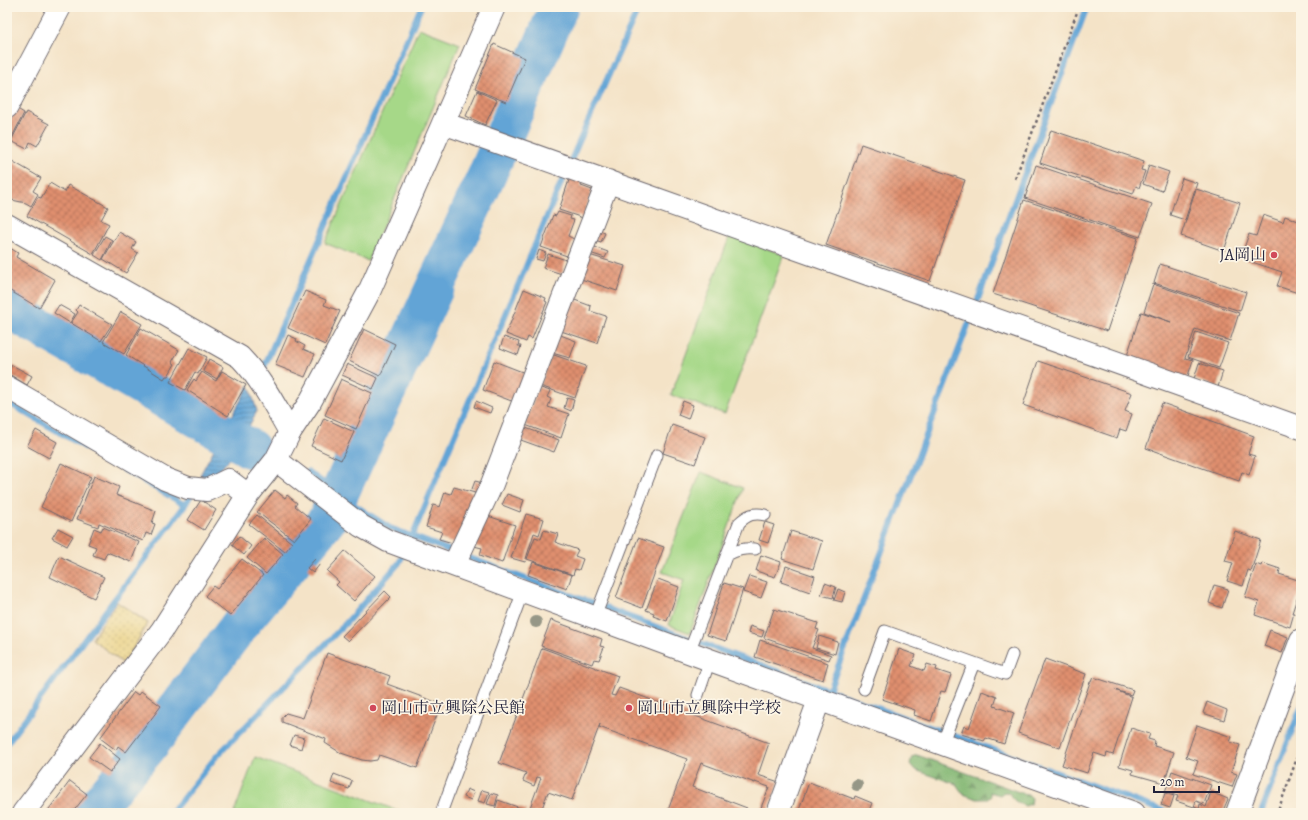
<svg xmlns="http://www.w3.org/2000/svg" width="1308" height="820" font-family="Alegreya,'Noto Serif JP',serif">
	<defs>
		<pattern id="forest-firs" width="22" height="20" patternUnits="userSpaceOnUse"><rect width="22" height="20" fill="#84b874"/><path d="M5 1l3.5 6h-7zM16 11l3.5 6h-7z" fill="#6c9560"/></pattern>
		<pattern id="sand-dots" width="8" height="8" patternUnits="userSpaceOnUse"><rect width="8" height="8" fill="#eeda9e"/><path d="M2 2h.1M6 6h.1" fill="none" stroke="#ccbb89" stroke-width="1.8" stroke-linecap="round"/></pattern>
		<pattern id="water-rules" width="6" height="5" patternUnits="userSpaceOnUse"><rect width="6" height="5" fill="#62a4d6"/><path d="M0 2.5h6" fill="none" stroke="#5085af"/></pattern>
		<pattern id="building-cross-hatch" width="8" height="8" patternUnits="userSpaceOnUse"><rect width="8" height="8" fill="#e08f6e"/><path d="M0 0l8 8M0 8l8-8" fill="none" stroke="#b5745c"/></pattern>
	</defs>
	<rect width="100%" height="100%" fill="#fcf5e5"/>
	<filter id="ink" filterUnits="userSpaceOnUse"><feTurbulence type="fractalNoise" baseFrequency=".025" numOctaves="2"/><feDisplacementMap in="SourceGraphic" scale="8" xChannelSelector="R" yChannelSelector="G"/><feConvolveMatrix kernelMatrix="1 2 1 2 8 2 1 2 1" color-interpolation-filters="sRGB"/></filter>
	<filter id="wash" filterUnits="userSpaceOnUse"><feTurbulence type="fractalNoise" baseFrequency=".012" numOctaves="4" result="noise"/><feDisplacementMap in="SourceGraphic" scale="16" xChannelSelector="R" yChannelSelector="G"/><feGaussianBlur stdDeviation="0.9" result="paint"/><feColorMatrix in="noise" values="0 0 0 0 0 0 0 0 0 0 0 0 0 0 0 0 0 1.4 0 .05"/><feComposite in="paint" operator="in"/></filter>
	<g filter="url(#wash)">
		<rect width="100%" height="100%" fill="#f4e3c7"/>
		<path fill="#a6d888" stroke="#647d62" d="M419,28L460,44L368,261L325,243Z
			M730,235L784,255L725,414L671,395Z
			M701,472L743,488L690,633L669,625L684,580L662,572Z
			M255,757L404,813H234Z"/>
		<path fill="url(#forest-firs)" stroke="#536d58" d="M917,755L1030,796L1032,798L1031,804L1025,806C1018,803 1013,801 1009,793L1004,792L1000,795L990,792L991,796L988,799H977L963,794L956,784L915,770L910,764L912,757Z"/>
		<path fill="url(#sand-dots)" stroke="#887e6c" d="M117,602L148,623L124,664L92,639Z"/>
		<path fill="url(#water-rules)" stroke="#426388" d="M249,385L257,411L246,432L255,444L249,455L235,452L215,476L209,478L200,475Z"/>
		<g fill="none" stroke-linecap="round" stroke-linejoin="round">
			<path stroke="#62a4d6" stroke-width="6" d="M7,122L13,111
				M571,160L639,7
				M977,302L1087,7
				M261,374L421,7
				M7,402L185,505
				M308,472L356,506L390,528L499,569L910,720L1169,813
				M411,539L564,176
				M829,690L970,320
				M7,743L185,505L192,493
				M171,813L215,758L346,623L399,563L405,551
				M1261,813L1301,707"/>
			<path stroke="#62a4d6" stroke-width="39" d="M7,308L251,449
				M91,813L147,748L245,618L327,520L487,175L559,7"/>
		</g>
		<g id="blocks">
			<path fill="url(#building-cross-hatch)" d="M494,44L525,58L506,102L475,89Z
				M477,91L497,100L485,125L466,116Z
				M16,108L24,113L10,141L7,140V126Z
				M26,112L49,124L37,146L30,142L27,149L11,141Z
				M1051,130L1144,161L1141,170L1145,171L1139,188L1136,186L1133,194L1040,163Z
				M861,144L965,180L930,281L826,245Z
				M7,158L41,178L33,191L38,194L31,206L26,203L7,199Z
				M1036,165L1152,204L1140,237L1025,198Z
				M1149,165L1169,172L1162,191L1143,184Z
				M570,177L583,181L581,186L592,190L583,218L559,210Z
				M1182,178L1197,183L1185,220L1170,215Z
				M50,183L65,192L68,185L108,207L101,220L109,224L93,254L27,216L38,197L41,198Z
				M1196,189L1240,203L1224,251L1181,236Z
				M1024,200L1138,238L1107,331L993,294Z
				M558,212L571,216L570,219L574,220L568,236L574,239L567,256L541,247L553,215L556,216Z
				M1263,215L1283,222L1285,216L1301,222V294L1277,286L1282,272L1246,260L1250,250L1244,248L1249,234L1256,236Z
				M598,230L605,233L601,242L595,240Z
				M119,232L136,242L132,249L138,253L126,273L103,259Z
				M105,236L112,240L102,260L94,255Z
				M7,246L18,253L16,257L55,280L39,308L7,289Z
				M592,246L608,252L605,258L590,253Z
				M539,250L546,253L543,261L536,259Z
				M548,254L566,260L562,274L543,268Z
				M589,255L625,266L617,291L581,279Z
				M1160,264L1246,292L1240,311L1154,283Z
				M1153,284L1239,313L1230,341L1195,329L1185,358L1193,360L1187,379L1126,359L1141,312L1171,322L1144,312Z
				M524,289L546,298L545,301L547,302L532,339L528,337L526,342L506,334Z
				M305,291L326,300L324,305L340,311L325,345L288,328Z
				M572,299L591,306L590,311L606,316L597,343L561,331Z
				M59,305L75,314L70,323L54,313Z
				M79,305L112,324L101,341L71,323L78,312L76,310Z
				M121,312L142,324L124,354L103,342Z
				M141,328L179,350L172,362L175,364L168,376H166L164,379L126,355Z
				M364,329L395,344L380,376L349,361Z
				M1196,332L1228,343L1219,368L1188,357Z
				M558,334L576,341L570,358L552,353Z
				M288,335L297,339L296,341L305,346L303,349L315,354L305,377L275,365Z
				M504,337L519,342L518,346H521L518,355L500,348Z
				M189,348L207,357L198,374L195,372L185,390L170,382Z
				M551,354L586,366L575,398L540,386Z
				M209,359L223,367L217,379L203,371Z
				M494,361L525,373L514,402L483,390Z
				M1038,361L1132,393L1125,411L1132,414L1126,431L1120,429L1117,438L1023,405Z
				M1199,363L1223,371L1218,387L1194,379Z
				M347,364L378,378L373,389L342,375Z
				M12,365L32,376L27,385L7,373Z
				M222,371L246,385L228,416L187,390L194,379L196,381L202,372L216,381Z
				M341,379L372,393L356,429L325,415Z
				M538,387L550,391L547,397L551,399L548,407L569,414L561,438L525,425Z
				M567,398L574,400L571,411L564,408Z
				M476,401L492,408L490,413L474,407Z
				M683,401L693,405L688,419L678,415Z
				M1162,403L1254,436L1248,454L1255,456L1249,475L1242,472L1239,481L1146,448Z
				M324,418L354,432L341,460L311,446Z
				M672,425L705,437L695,464L663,453Z
				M523,427L559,440L554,452L518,439Z
				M36,430L57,442L49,458L27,446Z
				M61,463L91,477L71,522L41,507Z
				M94,476L119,487L116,495L156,511L152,523L155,524L151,535L146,533L143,541L99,523L98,527L77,519Z
				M475,481L483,483L477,490L472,489Z
				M454,487L475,493L464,530L456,544L439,539L442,532L426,527L433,505L440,507L445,492L451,494Z
				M275,490L285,498L287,495L297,503L295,506L311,519L294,540L257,512Z
				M507,494L524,500L520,512L502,505Z
				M201,500L216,510L204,530L188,520Z
				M526,514L544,519L539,535L534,533L525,562L511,558Z
				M257,515L292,543L285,552L249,524Z
				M485,515L515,525L502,563L480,555L482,548L474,546Z
				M765,522L774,525L768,543L759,540Z
				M103,527L139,542L131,562L107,552L104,559L93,555L96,547L88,544L94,528L101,531Z
				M58,528L73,536L67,546L52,538Z
				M544,530L558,534L555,542L578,550L575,556L583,559L579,570L575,569L573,575L527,559L535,537L541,539Z
				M791,531L822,541L813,569L782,559Z
				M1235,531L1261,540L1251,571L1248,570L1243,586L1227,581L1233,563L1225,561Z
				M239,536L251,546L244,555L232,545Z
				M264,538L283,554L266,574L247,558Z
				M638,538L664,547L642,608L616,598Z
				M345,551L375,576L354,601L336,585L339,582L327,571Z
				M761,555L781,562L775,577L756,571Z
				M59,556L104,577L94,598L50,577Z
				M242,559L263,575L230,616L205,596L213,586L217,589Z
				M315,559L320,564L313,573L307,568Z
				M533,562L572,575L567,589L528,575Z
				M1262,563L1280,569L1279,574L1301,581V586L1292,613H1294L1290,627L1255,615L1259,602L1245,597L1256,564L1261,566Z
				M786,566L815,576L810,592L781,582Z
				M749,576L767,582L761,598L743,592Z
				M658,579L679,587L667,621L653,616L654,613L646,610Z
				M724,583L743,589L726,641L707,635Z
				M825,583L836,587L833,598L821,595Z
				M1214,585L1228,589L1222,608L1209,603Z
				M838,589L845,592L842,602L834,600Z
				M385,591L391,597L348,641L342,636Z
				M774,609L818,623L816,629L819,630L812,648L831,655L829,660L764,638Z
				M551,620L602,639L600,646L604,647L599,660L594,659L592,664L541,646Z
				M750,626L764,631L762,637L748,633Z
				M1270,630L1288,637L1282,653L1264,646Z
				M819,636L838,642L835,654L816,648Z
				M760,640L828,663L823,680L755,657Z
				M542,648L618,676L611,695L615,696L619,688L769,743L758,775L779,782L767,813H759L769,787L755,782V783L701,763L692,787L747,808L745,813H667L687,759L599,727L600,724L572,800L548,792L541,811L547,813H528L541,778L537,777L534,786L523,781L526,773L499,763Z
				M899,649L916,655L911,666L924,671L927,664L937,667L936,670L951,675L945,692L941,691L931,721L914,715L915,710L882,699Z
				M327,653L390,676L387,684L441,704L417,768L379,755L377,760L370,761L362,760L341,753L325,743L326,739L282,722V717L286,713L303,718Z
				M1045,659L1086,674L1060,748L1018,733Z
				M1093,677L1133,690L1131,695L1115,690L1132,697L1113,755L1107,753L1106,757L1094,753L1087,773L1062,765L1090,682H1091Z
				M141,691L161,706L126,752L118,746L116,750L100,738L134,692L138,695Z
				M982,691L997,697L994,706L1014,713L1004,744L986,738L984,741L961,734L964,726L969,728Z
				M1207,702L1227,710L1224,720L1203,713Z
				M1197,725L1232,737L1230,742L1240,745L1231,772L1237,774L1232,787L1193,774L1198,761L1186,757Z
				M1131,728L1150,734L1148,739L1155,741L1154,746L1174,752L1164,783L1132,774L1133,770L1119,766Z
				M294,735L304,738L301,749L290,745Z
				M100,743L120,759L110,772L89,757Z
				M1172,771L1211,785L1204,804L1196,801L1194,807L1176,801L1178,796L1165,792Z
				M334,774L352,781L349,789L331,783Z
				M70,781L87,794L72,813H46Z
				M809,782L854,799L855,796L872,803L868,813H798Z
				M467,789L474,792L471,800L464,797Z
				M482,790L489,792L485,803L478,801Z
				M1211,792L1228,799L1222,813H1193L1195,807L1199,809L1200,804L1206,807Z
				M491,793L498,795L495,806L487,804Z
				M1165,793L1174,796L1170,808L1161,805Z
				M498,800L526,810L525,813H494Z"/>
		</g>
	</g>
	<g filter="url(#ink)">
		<use href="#blocks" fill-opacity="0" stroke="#6c666c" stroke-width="1"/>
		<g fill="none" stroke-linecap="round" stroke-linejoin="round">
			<defs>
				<path id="service" d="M727,555C737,550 744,548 755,549
					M595,617L657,455
					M689,652L739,523C747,515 754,512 765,515
					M864,689L885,631L1005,674L1012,655
					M698,695L710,660
					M942,744L974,663
					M441,813L523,591"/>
				<path id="minor" d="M7,107L60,7
					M443,123L1301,428
					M7,387L165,479L188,488L207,490L228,480L248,495
					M276,460L361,526L388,541L710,660L1134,813
					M454,565L492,484L608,181
					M23,813L162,630L248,495L276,460L290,432L310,402L369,292L494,7
					M778,813L819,700"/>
				<path id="tertiary" d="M7,225L240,357C262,380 275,406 290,432
					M1237,813L1301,640"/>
			</defs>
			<use href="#service" stroke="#6c666c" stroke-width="13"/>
			<use href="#minor" stroke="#6c666c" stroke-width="24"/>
			<use href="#tertiary" stroke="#6c666c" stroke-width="24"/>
			<path stroke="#6c666c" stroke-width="2.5" stroke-dasharray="3 3" stroke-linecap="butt" d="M1015,179L1079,7
				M1274,813L1275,810L1279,808L1301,747"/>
			<use href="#service" stroke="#fff" stroke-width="11"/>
			<use href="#minor" stroke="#fff" stroke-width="22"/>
			<use href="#tertiary" stroke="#fff" stroke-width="22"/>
		</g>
		<g fill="#969787">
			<circle cx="536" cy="622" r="6"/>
			<circle cx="857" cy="785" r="6"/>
		</g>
	</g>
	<g fill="#d1495b" stroke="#fcf5e5" stroke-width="1.5">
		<circle cx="1274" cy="255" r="4"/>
		<circle cx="373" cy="708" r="4"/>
		<circle cx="629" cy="708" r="4"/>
	</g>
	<g text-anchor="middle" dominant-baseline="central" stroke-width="3.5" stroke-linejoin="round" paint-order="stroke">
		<g font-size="16" fill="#22223b" stroke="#fcf5e5" text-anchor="start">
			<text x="1266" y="255" text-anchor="end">JA岡山</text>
			<text x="381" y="708">岡山市立興除公民館</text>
			<text x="637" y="708">岡山市立興除中学校</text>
		</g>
	</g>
	<rect width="1308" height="820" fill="none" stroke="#fcf5e5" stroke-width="24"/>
	<path d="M1154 786v6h65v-6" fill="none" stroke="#22223b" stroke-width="2"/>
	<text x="1160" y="786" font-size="12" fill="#22223b" stroke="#fcf5e5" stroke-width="3" paint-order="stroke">20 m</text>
</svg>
